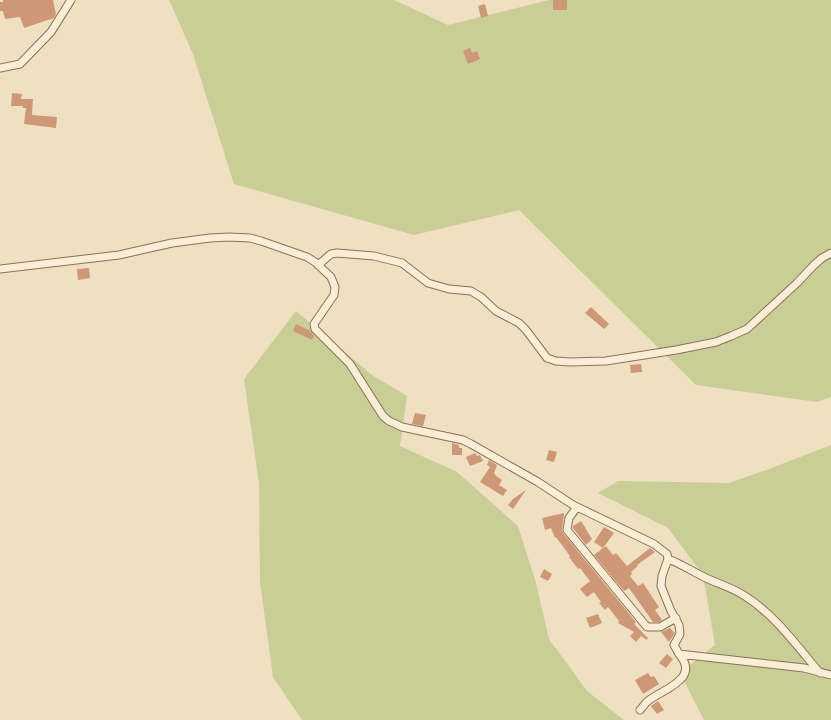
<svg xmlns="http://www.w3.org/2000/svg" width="831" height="720" font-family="'Playfair Display',serif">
	<rect width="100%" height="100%" fill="#efe0c2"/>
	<path fill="#c9cd96" d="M169,0H394L448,25L549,0H831V397L817,402L696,385L519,210L414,235L234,184L193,54Z
		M296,311L372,375L407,396L400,446L457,472L518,526L536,583L549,639L587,691L624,720H302L273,677L260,582L259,483L244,379Z
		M831,445V720H704L680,673L715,645L703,575L668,528L598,493L618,481L729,483L769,469Z"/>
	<path fill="#ce9877" d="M3,0H53L56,14L54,18L24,28L20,17L5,19L3,11H0V2H3Z
		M553,0H567V10H553Z
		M485,4L488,16L481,18L478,6Z
		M470,48L472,53L477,51L480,59L468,64L463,51Z
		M12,93L22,94L21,99H33L32,115L57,117L56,128L24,124L26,108H23V106H11Z
		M89,268L90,278L78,280L77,269Z
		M591,307L609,324L604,329L585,313Z
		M296,324L310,331L314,336L312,340L293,331Z
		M641,364L642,372L631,373L630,365Z
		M415,413L426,415L423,426L412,424Z
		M452,443L459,445V448H462V455H452Z
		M549,450L557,452L554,462L546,460Z
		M475,453L477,456L480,455L483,461L470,466L466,457Z
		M489,460L497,465L494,473L495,474V475L502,480L499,485L507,490L503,496L480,482L490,467L487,465Z
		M526,490L513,509L508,505L513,499Z
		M564,513V515L562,530L563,533L636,622L634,624L648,638L647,640L641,636L636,642L630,636L634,632L618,623L619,621L608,607L605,610L599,603L601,602L594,592L587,597L580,589L590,581L580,568L578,569L569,557L570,556L556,537L555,538L551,528L545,530L542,518Z
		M581,521L592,539L586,545L573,528V526Z
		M604,527L614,533L603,548L606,546L613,555L616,553L627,566L650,548L655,552L637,565L638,566L631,572L632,574L630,576L638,586L643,583L659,607L655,610L662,620L659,622H653L629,588L624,591L594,555L603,548L594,542Z
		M544,569L552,574L548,581L540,577Z
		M598,614L602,623L590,628L586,618Z
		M670,628L675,633L669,642L661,632Z
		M667,654L673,659L666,668L659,663Z
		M648,673L651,677L654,676L659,684L643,694L635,680Z
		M658,701L664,710L657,714L651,706Z"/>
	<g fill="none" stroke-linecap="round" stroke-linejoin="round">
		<defs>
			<path id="street" d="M0,68L20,64L51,32L71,0
				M318,265L331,254L337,253L374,256L402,263L428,283L449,289L471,291L481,297L496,311L519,323L526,330L547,358L556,361L570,362L606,361L676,350L716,342L731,336L747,329L797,283L814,265L822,258L831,253
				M0,269L119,255L172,243L210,238L229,237L250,238L261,241L307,257L315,262L331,277L335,287L334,295L314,324L315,329L350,364L383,416L389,421L402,427L463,440L471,444L538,482L573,505L654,544L667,554L668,559L662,576L661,586L671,611L679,625L680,634L674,645L679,654L804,668L831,675
				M577,507L569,518L567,530L647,627H660L676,618
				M668,559C682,564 693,572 706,578C719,584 733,588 745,596C775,615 797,646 820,673
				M640,710C643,707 645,703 648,701C663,689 701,679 679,654"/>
		</defs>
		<use href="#street" stroke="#8a7159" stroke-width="9"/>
		<use href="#street" stroke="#faeed6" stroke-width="7"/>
	</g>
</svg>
